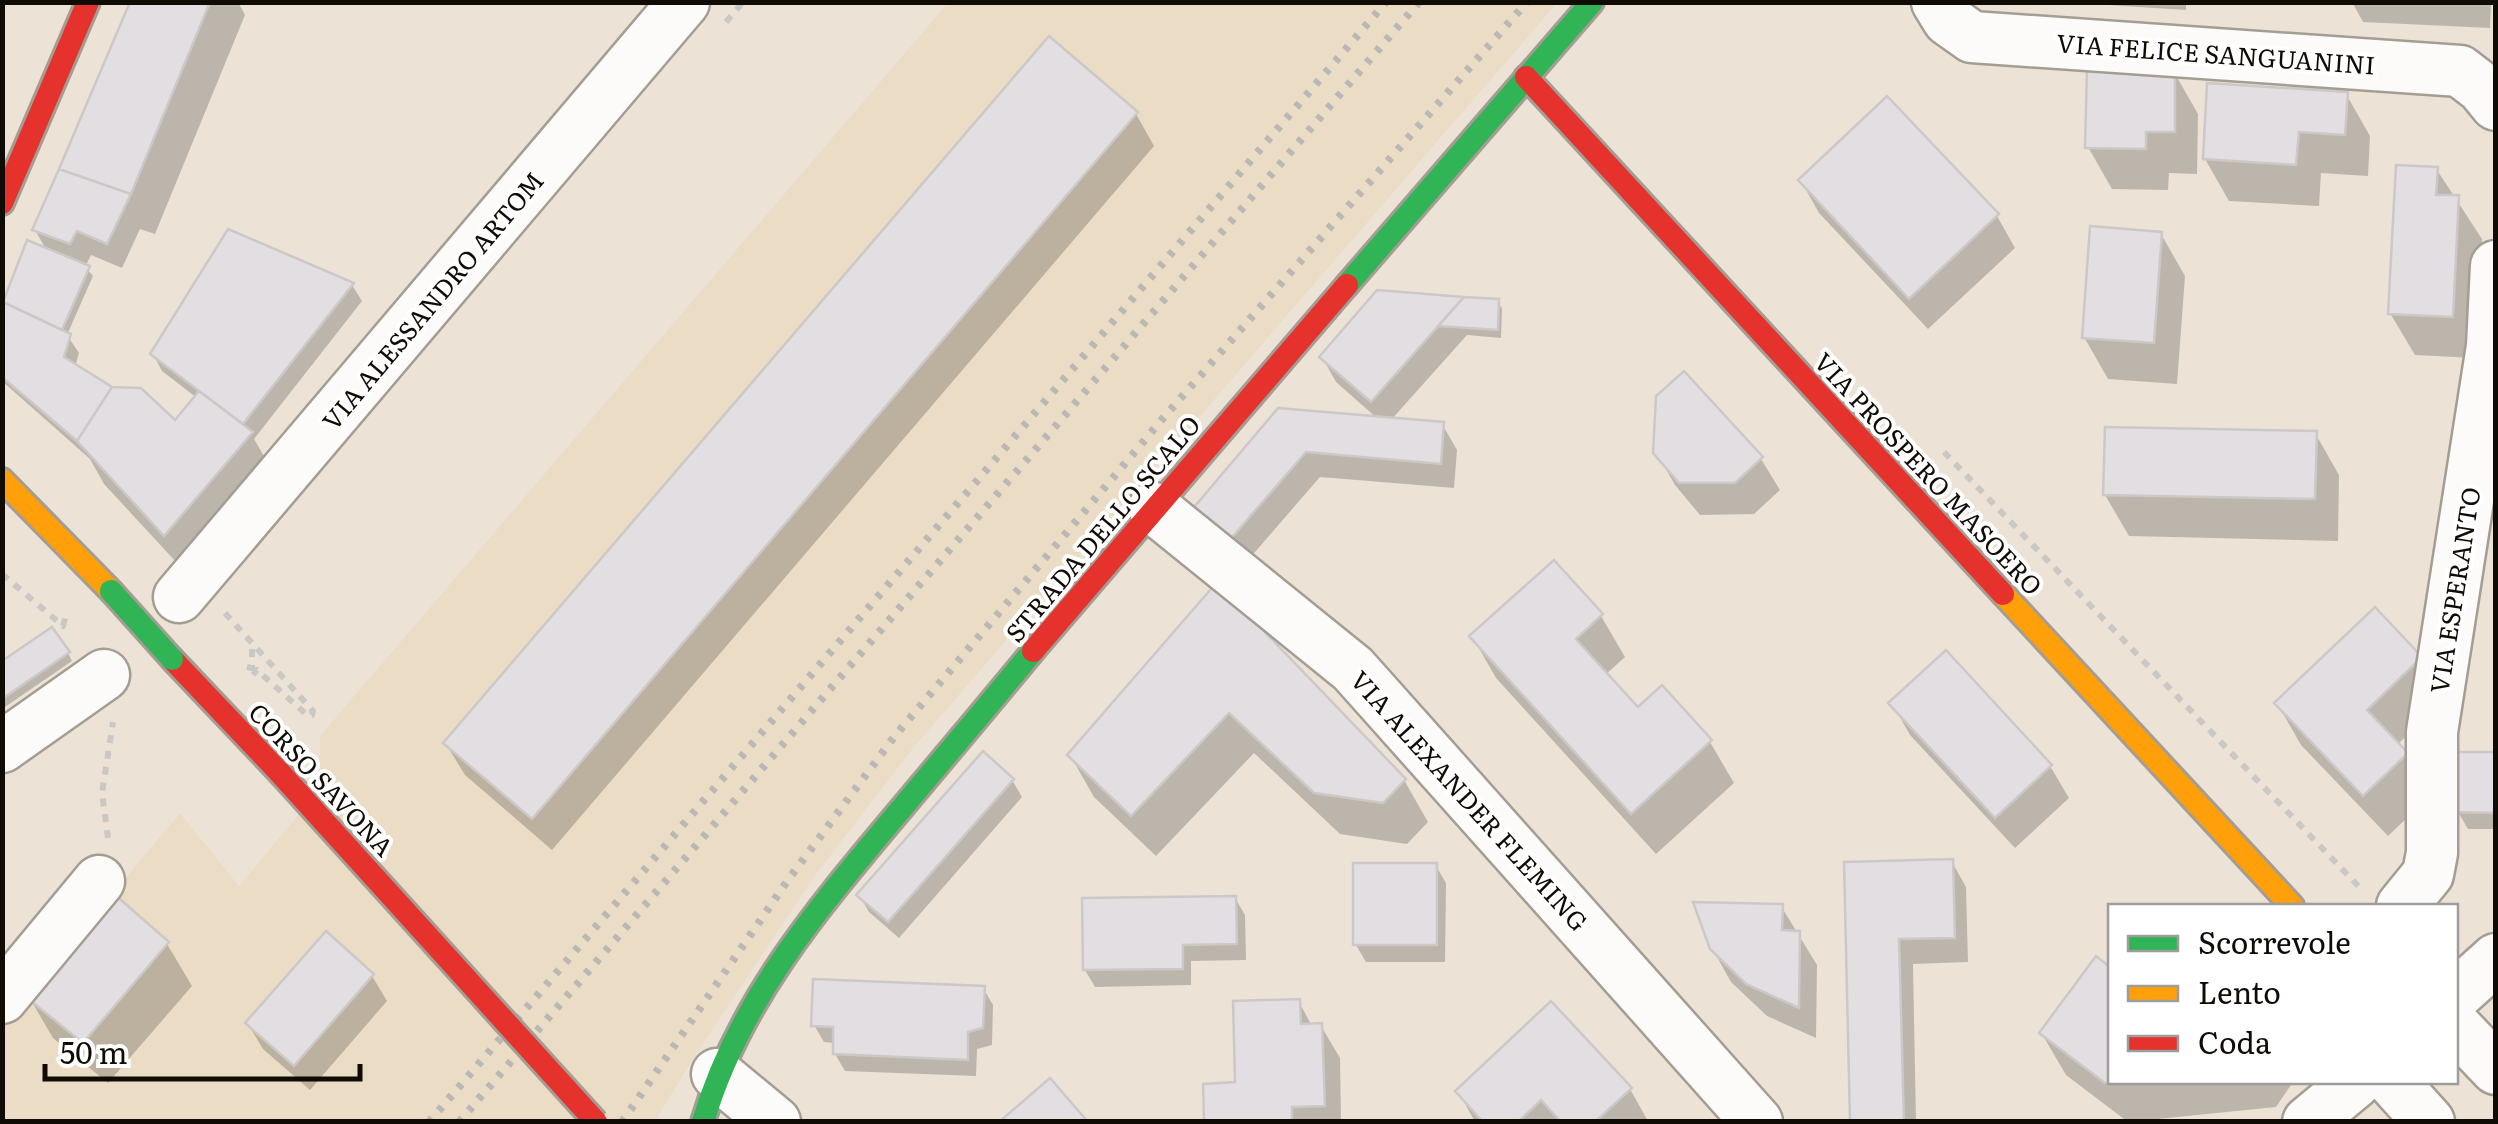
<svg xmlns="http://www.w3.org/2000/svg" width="2498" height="1124" font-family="Literata,serif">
	<rect width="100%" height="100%" fill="#ece3d6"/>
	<path fill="#ebdcc6" d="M948,3H1557L913,748L813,878L696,1054L655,1121L3,1122V1024L180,813L239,886L319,790L320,736Z"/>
	<path fill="#0003" d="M133,2H238L245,15L155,234L140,229L122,268L91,255L85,267L93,276L67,335L79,353L75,367L175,424L197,398L162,371L153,354L352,285L362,301L254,439L275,475L189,576L104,484L90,459L2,381V309L29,244L47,251L35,230Z
		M2062,2H2186V10Z
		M2352,2H2491L2490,28L2363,22Z
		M2174,72L2198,114L2197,174L2169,173L2168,190L2112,189L2088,147Z
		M2346,94L2370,136L2368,176L2321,173L2319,206L2229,201L2205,159Z
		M1136,114L1154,146L552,850L465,775L446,744Z
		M2437,170L2482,239L2475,358L2415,355L2390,313Z
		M1801,181L1997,216L2015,248L1928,329L1819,213Z
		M2161,234L2185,276L2177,384L2108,379L2084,337Z
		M1498,301L1502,309L1501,338L1467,335L1391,420L1442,424L1457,450L1454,488L1320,477L1242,567L1207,537L1279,411L1378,419L1336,382L1322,357Z
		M2315,433L2339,475L2338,541L2129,536L2105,495Z
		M1656,452L1761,459L1780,490L1754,514L1700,515L1675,485Z
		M1217,586L1404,780L1428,822L1407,844L1340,834L1254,753L1156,856L1094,797L1070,755Z
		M1601,616L1625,657L1605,675L1638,711L1710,742L1734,783L1656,854L1496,678L1472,636Z
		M68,653L72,661L2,709V664Z
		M2420,659L2444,700L2397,745L2430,796L2388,836L2301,745L2277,703Z
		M1892,703L2050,766L2069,798L2015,848L1910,735Z
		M2496,755V829H2468L2458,812Z
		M1012,780L1022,797L899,938L869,912L859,895Z
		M1952,862L1966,887L1968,962L1913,964L1916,1122H1853L1846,865Z
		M1436,866L1446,883L1445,962H1366L1356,945Z
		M113,896L167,944L192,986L108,1083L53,1038L29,997Z
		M1235,898L1245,915L1246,960L1191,961V985L1095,987L1085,970Z
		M1781,906L1817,965L1816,1038L1767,1016L1731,982L1712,948Z
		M2097,960L2110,970V1082H2293L2276,1107L2128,1122L2066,1075L2042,1034Z
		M372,976L387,1001L310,1090L263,1049L248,1024Z
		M983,988L993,1005L992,1045L977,1049L976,1076L845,1071L835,1054V1043L824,1042L814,1025Z
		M1299,1002L1312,1026H1321L1340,1058L1341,1122H1207Z
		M1630,1089L1648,1121L1475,1122L1458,1091Z"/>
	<path fill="#e3dee2" stroke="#ccc8c7" stroke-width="2.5" d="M130,2H210L131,194L59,169Z
		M1049,36L1138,112L532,819L443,743Z
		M2087,68L2175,69V132H2146V149L2085,148Z
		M2207,83L2348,92L2345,135L2299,132L2296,165L2203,159Z
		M1887,96L1999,214L1909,299L1798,180Z
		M2396,165L2438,167L2436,195H2459L2453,317L2388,314Z
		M59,169L131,194L107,244L77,231L70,244L32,230Z
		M2090,226L2162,232L2154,343L2082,338Z
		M228,229L354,283L243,424L150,354Z
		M27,240L90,266L62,330L3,302Z
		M1377,290L1464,297L1371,402L1319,357Z
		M1464,297L1499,299L1498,330L1438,326Z
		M3,302L71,334L64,357L112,387L77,441L2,377Z
		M1684,371L1763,457L1735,483H1679L1653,453L1656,396Z
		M112,387L141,388L175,420L199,391L253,432L164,536L77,441Z
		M1278,408L1444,422L1441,464L1306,452L1227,543L1190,512Z
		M2105,427L2317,431L2315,499L2103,495Z
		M1554,560L1603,614L1576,639L1638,707L1662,685L1712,740L1631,814L1469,636Z
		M1217,582L1406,779L1383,803L1314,793L1229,713L1131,816L1067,755Z
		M2375,607L2422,657L2367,710L2408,753L2363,796L2274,703Z
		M52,627L70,652L2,699V661Z
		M1946,650L2052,765L1995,818L1888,703Z
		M983,751L1014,779L888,922L856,895Z
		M2456,752H2496V813L2455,812Z
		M1953,859L1955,938L1899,939L1904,1122H1850L1844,862Z
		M1353,863H1437V945H1353Z
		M113,893L169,942L83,1043L26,997Z
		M1236,896L1237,944L1183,945V969L1083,970L1082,898Z
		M1693,902L1783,904L1782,930L1800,931L1799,1008L1746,984L1710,949Z
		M326,931L374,974L294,1066L245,1023Z
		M2096,956L2110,967V1082H2117L2105,1083L2039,1033Z
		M813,979L985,986L983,1028L968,1032V1060L833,1054V1027L811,1026Z
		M1300,999L1301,1024L1322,1023L1325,1106L1292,1107V1122H1204L1203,1084L1235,1082L1233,1001Z
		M1551,1001L1632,1088L1595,1122H1561L1541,1100L1518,1122H1483L1455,1091Z
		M1050,1078L1088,1122H999Z"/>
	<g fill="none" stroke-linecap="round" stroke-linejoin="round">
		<defs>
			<path id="street" d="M1937,2L1948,20L1972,37L2460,71L2482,88L2496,105
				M1154,508L1353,669L1757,1122
				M179,597L684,2
				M2,747L104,675
				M2402,906L2428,874L2432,853V732L2492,346L2496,266
				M2456,995L2496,959
				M2,998L99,881
				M2456,1027L2496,1069
				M717,1074L775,1122
				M2393,1082L2429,1122
				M2308,1122L2356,1082"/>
			<path id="fast" d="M1347,285L1592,2
				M703,1122C737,1005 814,913 891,821C939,764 986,708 1033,651"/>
			<path id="slow" d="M2,480L111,591
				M2003,594L2292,906"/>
			<path id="jam" d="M1526,77L2003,594
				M2,203L88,2
				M1033,651L1347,285
				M172,659L280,773"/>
		</defs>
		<use href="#street" stroke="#a49d93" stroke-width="55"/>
		<use href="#fast" stroke="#a49d93" stroke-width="28"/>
		<use href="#slow" stroke="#a49d93" stroke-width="28"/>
		<use href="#jam" stroke="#a49d93" stroke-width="28"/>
		<path stroke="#cac8c4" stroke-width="6" stroke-dasharray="8 8" stroke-linecap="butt" d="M726,22L743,2
			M1944,452L2363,891
			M2,574L63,626L67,612
			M225,613L313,711L312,715H307L257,670L253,675
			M247,667L252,668V641
			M108,838L102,793L113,722"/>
		<use href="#street" stroke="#fcfbf9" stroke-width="50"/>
		<use href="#fast" stroke="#30b455" stroke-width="22"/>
		<use href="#slow" stroke="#ff9f0a" stroke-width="22"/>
		<use href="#jam" stroke="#e5322d" stroke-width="22"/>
		<path stroke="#bab8b4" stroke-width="8" stroke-dasharray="5 10" stroke-linecap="butt" d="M429,1122L1386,2
			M459,1122L1419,2
			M622,1122L788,880L894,737L1165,416L1527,2"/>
		<defs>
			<path id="fast-bridge" d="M111,591L172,659"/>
			<path id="jam-bridge" d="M280,773L596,1122"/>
		</defs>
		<use href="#fast-bridge" stroke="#a49d93" stroke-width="28" stroke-linecap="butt"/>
		<use href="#jam-bridge" stroke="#a49d93" stroke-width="28" stroke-linecap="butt"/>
		<use href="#fast-bridge" stroke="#30b455" stroke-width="22"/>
		<use href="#jam-bridge" stroke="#e5322d" stroke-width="22"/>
	</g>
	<g text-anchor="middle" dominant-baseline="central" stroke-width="8" stroke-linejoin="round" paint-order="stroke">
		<g font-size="25" fill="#100b04" stroke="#fff">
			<text transform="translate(2216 53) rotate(4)">VIA FELICE SANGUANINI</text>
			<text transform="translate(432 300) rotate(-50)">VIA ALESSANDRO ARTOM</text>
			<text transform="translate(1929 473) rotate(47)">VIA PROSPERO MASOERO</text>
			<text transform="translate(1102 528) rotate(-50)">STRADA DELLO SCALO</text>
			<text transform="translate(2454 590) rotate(-81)">VIA ESPERANTO</text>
			<text transform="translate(322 779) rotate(47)">CORSO SAVONA</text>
			<text transform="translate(1470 800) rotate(48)">VIA ALEXANDER FLEMING</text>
		</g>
	</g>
	<rect width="2498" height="1124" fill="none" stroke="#100b04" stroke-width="10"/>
	<rect x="2108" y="904" width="350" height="180" fill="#ffffff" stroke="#9f9d9b" stroke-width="2.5"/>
	<rect x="2128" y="936" width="50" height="15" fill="#30b455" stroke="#9f9d9b" stroke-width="2.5"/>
	<text x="2198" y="954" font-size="30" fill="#100b04">Scorrevole</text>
	<rect x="2128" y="986" width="50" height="15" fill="#ff9f0a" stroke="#9f9d9b" stroke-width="2.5"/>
	<text x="2198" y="1004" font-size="30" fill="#100b04">Lento</text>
	<rect x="2128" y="1036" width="50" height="15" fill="#e5322d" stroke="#9f9d9b" stroke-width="2.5"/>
	<text x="2198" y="1054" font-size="30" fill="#100b04">Coda</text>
	<path d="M45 1064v15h315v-15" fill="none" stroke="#100b04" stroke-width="5"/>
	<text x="60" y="1064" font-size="30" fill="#100b04" stroke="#ffffff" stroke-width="8" paint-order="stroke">50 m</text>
</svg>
